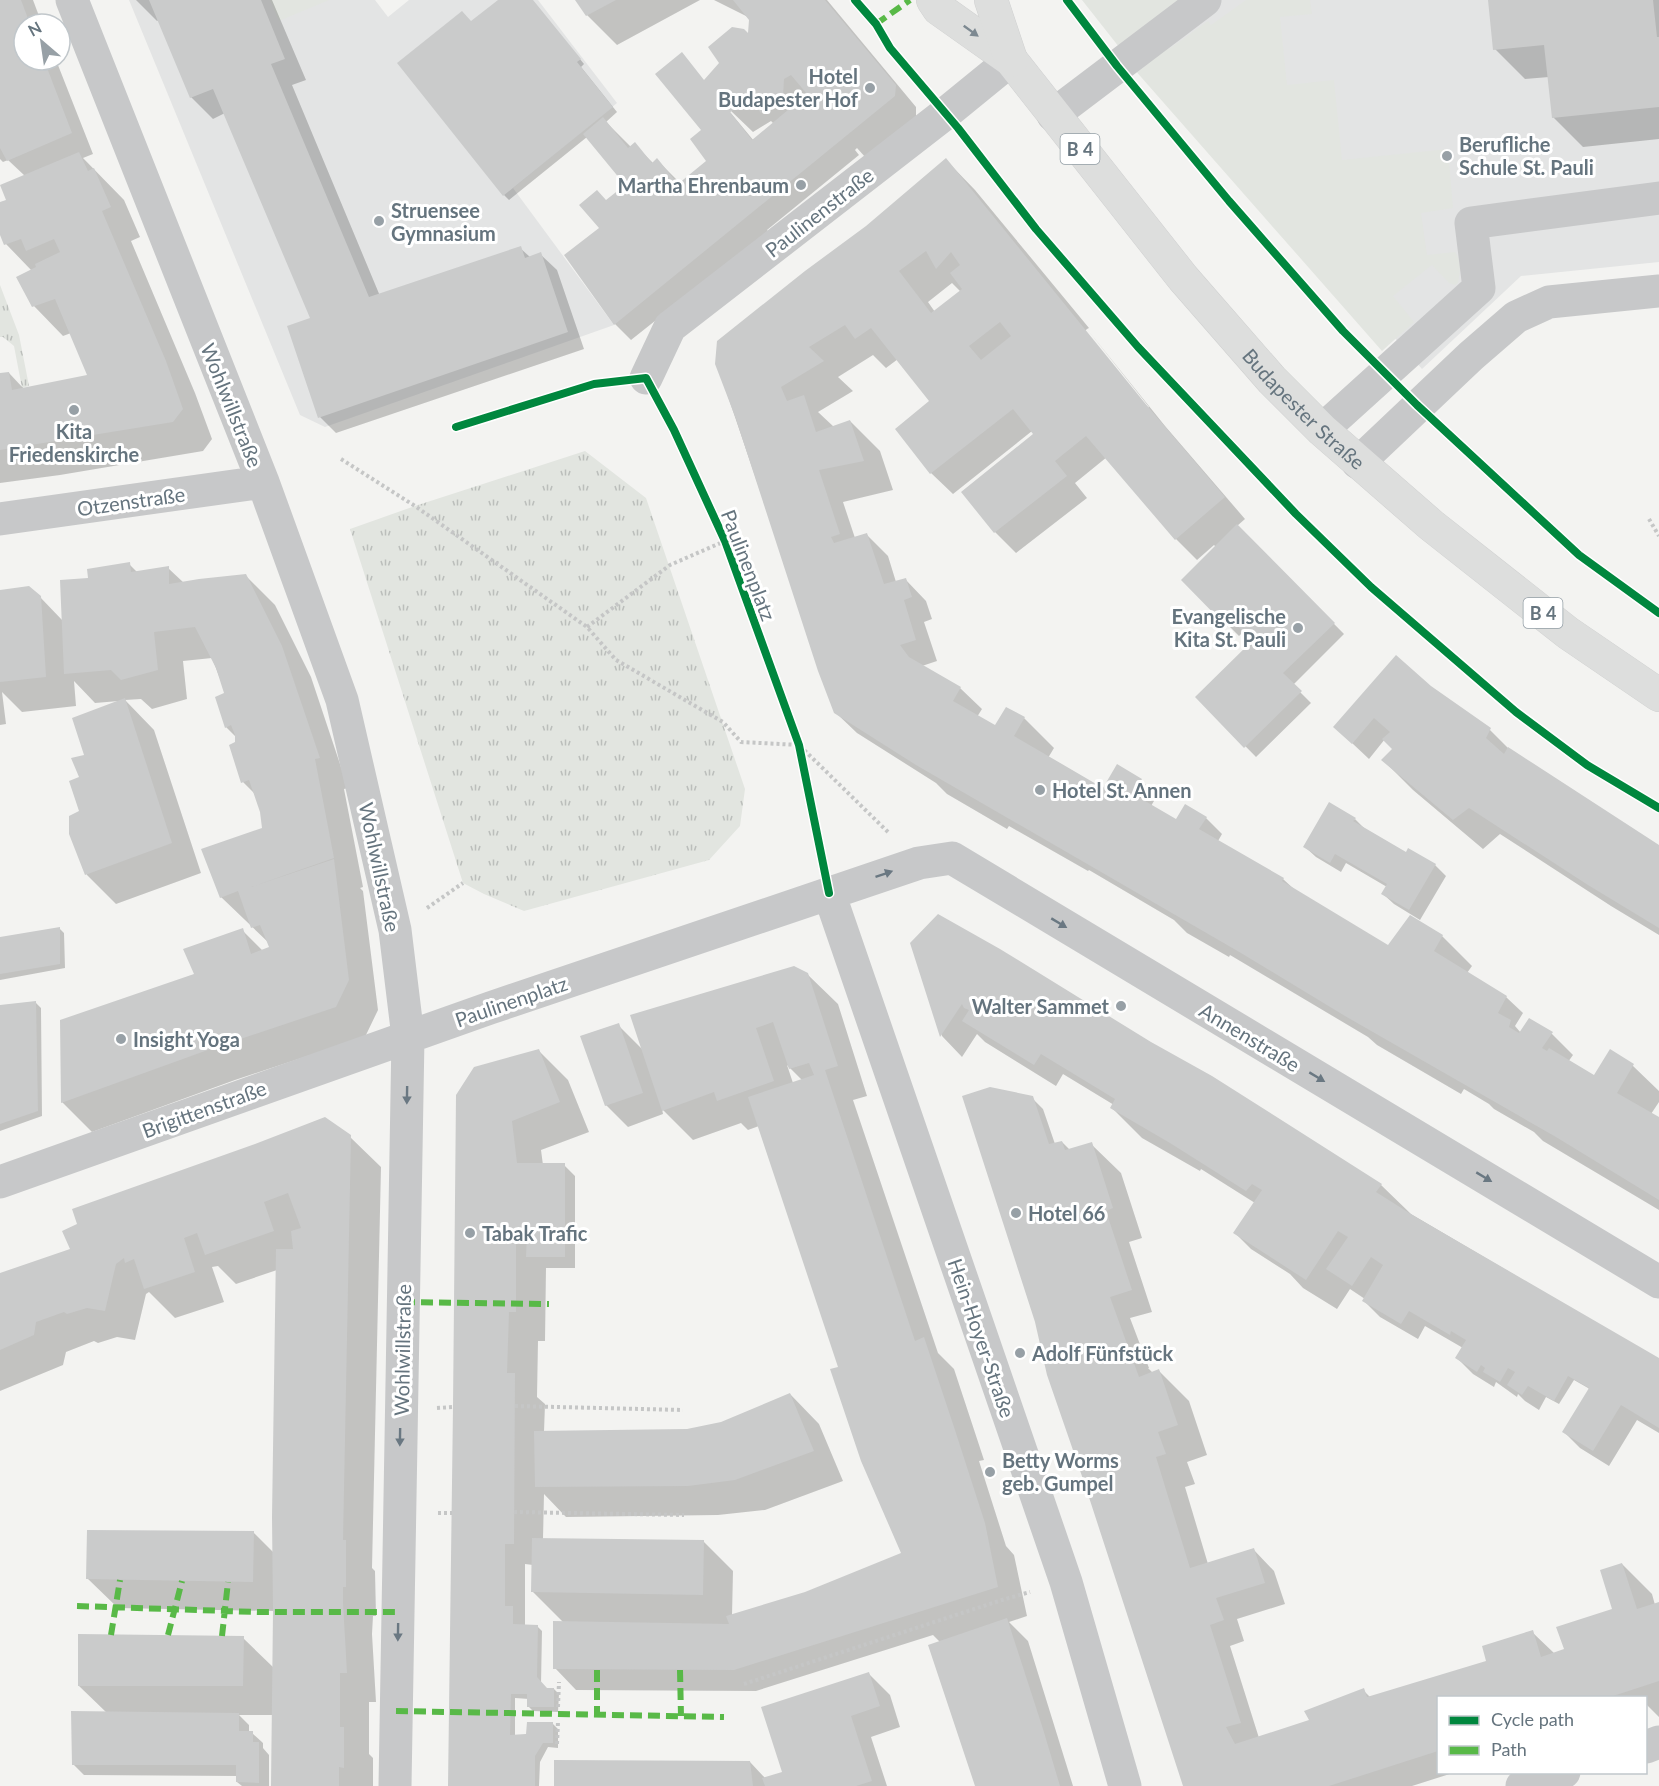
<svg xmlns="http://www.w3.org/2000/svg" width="1659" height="1786" font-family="Lato,sans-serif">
	<defs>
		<pattern id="park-tufts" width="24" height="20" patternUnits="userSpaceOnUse" patternTransform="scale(1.5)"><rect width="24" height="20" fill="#e2e5e0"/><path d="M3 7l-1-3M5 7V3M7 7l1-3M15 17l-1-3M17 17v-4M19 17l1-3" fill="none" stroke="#bbbebb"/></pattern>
	</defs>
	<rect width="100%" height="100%" fill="#f3f3f1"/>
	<path fill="#e3e4e4" d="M129,0H375L388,17L409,0H538L617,103L513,188L614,325L325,427L300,415Z
		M1158,0H1659V262L1521,276L1422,369L1142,50Z"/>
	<path fill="#e2e5e0" d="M270,0H329L279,21Z
		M1082,0H1181L1119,47Z
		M1246,0H1310L1312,14L1280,17L1287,85L1334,80L1342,160L1448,149L1453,208L1421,213L1427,255L1455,252C1462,260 1460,274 1458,283L1455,285L1449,283L1432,265L1393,296L1414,322L1382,351L1134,69L1165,44L1169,49L1208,21L1211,25Z"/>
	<path fill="url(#park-tufts)" d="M0,285L19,335L29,386L22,388L14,346L3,337H0Z
		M585,451L646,498L745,789L740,826L709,860L524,911L484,894L463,883L350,529L415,506Z"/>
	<path fill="#0003" fill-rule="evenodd" d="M0,0H33L42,24H24V60H56L93,154L83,158L124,200L140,237L131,241L195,393L212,439L203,451L60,475L0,483V374L9,373L24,389L89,376L71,333L63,336L34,306L32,271L6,244L0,231V204L7,201L25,176L8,160L3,162L0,159Z
		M136,0H272L306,80L292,85L380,296L520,248L530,257L540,254L557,270L584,349L336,433L320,417L312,319L225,113L213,119L191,97L159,20L157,21Z
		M500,0H532L584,64L581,67L617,112L606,122L631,147L634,144L653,163L657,160L681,184L709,161L703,130L704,81L749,36L751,20L748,17L714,0H827L916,107V117L866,158L857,148L855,150L859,155L767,230L780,245L670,309L631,340L615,324L601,229L607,202L627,185L587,137L509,200L504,195L472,23ZM731,111L753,132L771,121L774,124L754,141L730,112Z
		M577,0H700L617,45L587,15Z
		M1490,0H1659V139L1583,147L1553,117L1549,77L1525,79L1495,49Z
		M946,160L975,190L1089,328L1087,329L1165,426L1245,519L1237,526L1344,634L1293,685L1311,703L1256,757L1197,697L1254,641L1244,631L1239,636L1183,580L1216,547L1214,545L1197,560L1176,539L1107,457L1075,483L1087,498L1016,553L995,532L963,492L1035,435L1032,431L953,494L931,473L932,402L898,359L886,368L873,355L838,377L853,391L818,412L834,427L850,421L880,451L893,490L843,502L855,538L866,534L888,556L896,582L905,579L926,601L932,619L924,622L937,661L922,666L960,688L982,709L977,717L996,727L1024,718L1054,748L1048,758L1104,790L1141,780L1157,796L1151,806L1177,821L1206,818L1222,834L1218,841L1283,879L1295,890L1390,948L1442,936L1472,966L1467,973L1506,997L1523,1013L1515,1026L1521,1033L1552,1034L1573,1055L1568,1062L1595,1077L1610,1051L1633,1066L1659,1091V1102L1651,1114L1659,1119V1210L1543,1141L1534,1132L1494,1109L1489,1104L1464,1089L1461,1094L1377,1045L1368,1037L1230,955L1229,957L1187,933L1174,920L1089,870L1088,871L1009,826L1007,829L947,794L936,783L857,733L835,712L717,364L867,227ZM952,283L961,292L935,312L928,302ZM1087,329L1149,407L1147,409L1085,331Z
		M129,564L137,572L168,568L184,583L245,575L275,605L311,677L348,788L344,789L363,887L360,888L363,891L378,1010L365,1037L235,1080L92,1132L62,1102L242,930L263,951L271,948L270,944L221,897L264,829L262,812L256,795L243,782L236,737L226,727V694L212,658L183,661L187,699L152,709L141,699L125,700L154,730L201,873L116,904L87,875L70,834L81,811V778L86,756L119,701L95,703L74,681L76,706L22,712L2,692L6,724L0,725V592L40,597L63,621L90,580Z
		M1430,687L1490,730L1512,752L1659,847V935L1611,906L1500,834L1483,849L1413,790L1383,760L1394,750L1385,739L1369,759L1335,727Z
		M1355,819L1365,829L1407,854L1409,850L1435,865L1446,876L1420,920L1394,904L1383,894L1387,887L1346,863L1341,872L1316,857L1305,847Z
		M59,928L64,933L65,968L0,980V938Z
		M912,944L1381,1185L1411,1214L1659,1360V1433L1637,1420L1609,1466L1580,1448L1564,1432L1590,1390L1588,1388L1574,1380L1559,1404L1546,1397L1539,1410L1525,1401L1518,1394L1517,1397L1496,1382L1494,1387L1473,1374L1457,1358L1463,1348L1425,1326L1418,1339L1380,1317L1364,1301L1365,1299L1350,1289L1337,1309L1303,1288L1290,1274L1251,1249L1235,1233L1255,1203L1201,1169L1200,1171L1142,1138L1112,1108L1114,1105L1063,1074L1056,1086L985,1042L977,1034L962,1057L942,1036Z
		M807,974L838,1004L867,1096L853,1100L938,1353L954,1369L984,1460L979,1461L1006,1546L1014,1555L1027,1616L1009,1622L1028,1641L1073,1786H977L940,1642L933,1635L756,1691L576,1690L555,1668L564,1623L533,1592V1565L525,1564V1626H537L542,1631L541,1684L547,1689H554L559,1694L558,1712L533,1711L528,1706L529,1699L515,1698V1736H527L553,1724L558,1729V1748L548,1747L540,1762L539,1786H450L457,1095L538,1050L568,1080L589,1132L541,1150L543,1165H564L575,1176V1268H546L545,1341H538L537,1397L545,1404L544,1432L687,1431L721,1423L790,1394L819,1424L843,1481L765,1510L718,1515L566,1517L544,1494L543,1539L703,1541L733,1571L732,1616L806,1594L903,1554L759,1126L748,1130L741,1123L693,1140L662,1109L663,1114L628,1127L606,1105L618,1025L642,1049ZM787,1065L802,1080L793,1083Z
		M36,1003L41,1008L42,1116L0,1131V1007Z
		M1032,1098L1043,1109L1055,1144L1062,1142L1070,1150L1091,1144L1121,1173L1142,1238L1129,1242L1152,1312L1130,1318L1149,1368H1148L1153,1373L1159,1371L1189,1401L1207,1455L1187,1462L1195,1484L1185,1487L1208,1564L1253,1549L1274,1571L1285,1604L1237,1619L1244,1641L1230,1646L1259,1738L1312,1721L1363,1690L1371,1698L1488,1662L1532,1632L1555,1654L1566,1650L1614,1610L1622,1564L1652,1594L1655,1605L1659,1604V1717L1646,1704V1698H1438V1772H1456L1412,1786H1185Z
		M350,1137L381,1167L372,1568L375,1571L376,1616H373L372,1634L376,1702H369V1754L373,1758V1786H273V1715H239L249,1725V1733H252L263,1743V1748L269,1755V1786H242L237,1782V1776L84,1775L73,1764L107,1713L79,1686L243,1638L274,1668L275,1611L118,1608L88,1579L253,1532L274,1553L277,1270L236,1284L218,1266L212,1267L224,1302L175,1318L149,1292L146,1294L135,1340L117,1337L98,1343L94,1341L66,1352L63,1365L0,1391V1275L72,1250Z
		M869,1674L890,1695L900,1727L871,1737L887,1786H555L750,1762L766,1779L784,1773Z"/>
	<path fill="#cacbcb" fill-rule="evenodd" d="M0,0H21L30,24H24V60H44L72,133L7,161L0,148Z
		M149,0H261L285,59L271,64L369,297L521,246L525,258L541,252L568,332L318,418L287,326L310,318L213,89L190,98Z
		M498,0H533L581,59L577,62L613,107L503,196L397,63L462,11L471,21Z
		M575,0H616L586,16Z
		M733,0H825L896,85L895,96L614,325L564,255L599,228L579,205L597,190L606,200L625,185L583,134L603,117L628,148L635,142L652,163L657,158L678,184L706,161L690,139L701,130L655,74L682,52L704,80L719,63L708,47L732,27L744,29L748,33L749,20ZM791,75L807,94L752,140L730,112L750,99L761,113L783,96L784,79Z
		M1488,0H1653L1657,37H1659V107L1552,118L1544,45L1493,50Z
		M79,152L88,171L94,168L111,207L102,211L166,361L183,409L173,422L0,450V373L9,372L12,390L87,375L55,299L32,307L16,277L36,267L35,264L60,252L54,239L26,251L21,239L4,245L0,235V202L6,200L0,185Z
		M946,158L1144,402L1225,497L1175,540L1086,436L1055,461L1067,476L994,533L961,492L1033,434L1013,409L930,474L895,429L929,401L871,328L855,339L845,325L809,347L824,361L781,387L787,401L804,395L816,432L850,420L864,461L819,470L840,534L831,537L834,543L867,533L884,584L906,578L912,597L904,600L916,640L900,645L909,657L961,687L953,701L995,725L1006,707L1025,717L1014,736L1103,788L1117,764L1142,779L1133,794L1176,819L1185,804L1207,817L1199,829L1284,878L1282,881L1388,945L1410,915L1443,935L1434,951L1507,996L1498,1013L1511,1020L1509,1027L1519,1033L1529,1018L1553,1032L1542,1048L1547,1051L1549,1048L1594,1075L1610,1049L1634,1064L1617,1093L1659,1117V1200L1556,1137L1345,1016L1241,953L916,765L834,713L818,671L736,419L715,364L717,341L805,271L866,226ZM926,251L936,269L951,252L960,265L950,273L962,289L931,313L899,271ZM1000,322L1011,336L981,360L969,346Z
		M1237,524L1335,623L1283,673L1302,691L1244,748L1195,697L1252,641L1233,621L1227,627L1181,580Z
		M130,562L131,572L169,566V584L199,579L246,574L282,646L320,758L315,759L334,858L251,887L334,859L349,980L336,1007L205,1051L61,1103L60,1020L194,974L183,949L243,928L251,954L269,947L260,925L251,928L238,891L220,898L201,849L262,828L260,812L249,780L241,783L229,745L235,742V735L231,725L225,728L215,697L224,693L216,668L195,627L154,632L158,670L121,680L111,670L64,674L60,580L88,578L87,569Z
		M29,586L41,596L46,677L0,682V590Z
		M1396,655L1431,686L1491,728L1486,738L1504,754L1508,747L1659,845V928L1588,885L1469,808L1453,820L1381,760L1392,749L1382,739L1390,732L1374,718L1352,744L1333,727Z
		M125,698L172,843L85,875L69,834V816L79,811L69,781L79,777L71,758L84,755L72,718Z
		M1329,802L1356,818L1353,821L1406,852L1408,848L1436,864L1409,910L1381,894L1387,884L1335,854L1330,863L1303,847Z
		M938,914L1000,949L1151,1042L1212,1076L1382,1184L1376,1192L1414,1216L1659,1358V1428L1621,1405L1593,1451L1562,1432L1589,1388L1568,1376L1554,1401L1528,1386L1522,1395L1507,1385L1515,1372L1508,1368L1500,1382L1483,1372L1485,1368L1481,1365L1477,1372L1455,1358L1466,1340L1451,1331L1450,1335L1409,1311L1401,1324L1362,1301L1383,1265L1371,1257L1352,1286L1326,1269L1348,1237L1338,1231L1306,1280L1233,1233L1262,1190L1252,1184L1246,1191L1170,1143L1110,1108L1115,1099L1041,1054L1034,1065L962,1021L969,1010L964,1008L962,1004L940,1037L910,943Z
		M60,927V964L0,974V937Z
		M794,966L808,973L838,1066L825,1070L915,1341L924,1337L955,1430L985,1523L998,1587L734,1670L553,1669V1621L729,1624L726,1616L805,1592L901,1553L861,1461L830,1369L838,1367L748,1097L814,1075L809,1063L789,1069L773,1022L756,1028L774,1081L717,1101L714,1092L662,1111L630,1015Z
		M36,1001L38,1111L0,1124V1005Z
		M619,1023L643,1093L605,1106L580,1036Z
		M539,1049L560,1102L512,1121L517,1163H565V1257H526L527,1235L516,1236V1312H509L507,1373H515L514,1544H505V1606H513V1624L538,1625L537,1677L547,1688H554V1707H527V1694H511L510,1735L526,1734L527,1722H553V1743H543L535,1756V1786H448L453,1407L456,1095L474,1067Z
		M990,1087L1033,1096L1049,1144L1062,1141L1065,1150L1092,1142L1113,1208L1106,1211L1132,1290L1110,1297L1139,1377L1159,1369L1178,1425L1158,1432L1166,1454L1156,1457L1190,1568L1254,1548L1265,1583L1216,1598L1224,1620L1210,1625L1241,1723L1226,1727L1235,1744L1309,1720L1304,1711L1364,1688L1367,1697L1486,1661L1482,1646L1533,1630L1541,1657L1564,1649L1556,1627L1612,1609L1600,1570L1622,1563L1637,1609L1659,1602V1681L1607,1698H1438V1751L1329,1786H1183L1084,1482L1047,1375L1035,1322L962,1096Z
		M325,1117L351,1135L343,1540H346V1587H343V1603L347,1673H340V1727H344V1768L339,1767V1786H271L273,1612L272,1517L276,1249H293L291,1231L301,1228L288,1193L264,1202L274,1231L205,1255L197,1233L184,1238L195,1272L144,1289L134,1259L125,1263L124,1258L116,1264L105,1311L87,1308L67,1314L64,1312L36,1322L34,1335L0,1350V1273L70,1249L62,1231L77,1224L72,1209L255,1144Z
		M790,1393L814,1451L735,1480L688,1486L535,1487L534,1431L687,1429L721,1422Z
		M87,1530L254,1531L253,1582L86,1579Z
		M532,1538L704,1540L703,1595L531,1592Z
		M1007,1618L1043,1729L1060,1786H975L928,1645Z
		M78,1634L244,1636L243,1686H78Z
		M869,1672L880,1706L851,1716L872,1781L856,1786H765L762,1778L782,1772L761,1707Z
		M71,1711L239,1713V1731H253V1742H259V1783L236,1782V1765H72Z
		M554,1760L750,1761L753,1786H554Z"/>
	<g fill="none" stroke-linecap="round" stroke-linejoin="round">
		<defs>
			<g id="major">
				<path id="s1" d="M933,0L939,9L1011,60L1183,278L1272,380L1322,430L1431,525L1568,633L1659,695"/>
				<path d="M991,0L1011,60"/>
			</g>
		</defs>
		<use href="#major" stroke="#d0d1d1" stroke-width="34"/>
		<path stroke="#c5c6c6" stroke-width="4" stroke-dasharray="3 3" stroke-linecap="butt" d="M663,409L674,430L725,541L799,745L822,858
			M456,427L594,384L611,382
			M341,459L415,506L587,627L616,660L723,722L741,742L799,745L890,834
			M1649,519L1659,536
			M587,627L670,565L725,541
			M427,908L463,883
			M515,1406L683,1410
			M437,1408L453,1407
			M514,1512L684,1515
			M438,1513H452
			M744,1684L1002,1600L1030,1592
			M558,1707L559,1682
			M557,1744L558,1722"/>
		<path stroke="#c7c8c9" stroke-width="33" d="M72,0L263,482L342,700L395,930L408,1037L395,1786
			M1053,115L1205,0
			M646,378L670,327L946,113L1011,60
			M1322,430L1479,288L1471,223L1659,198
			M1358,463L1471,356L1516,317L1549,302L1659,291
			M0,519L263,482
			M829,893L1066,1582L1125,1786
			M0,1182L490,1008L919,863L952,858L1659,1282
			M1646,1747L1659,1742
			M1522,1786L1564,1772"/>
		<use href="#major" stroke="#dddedd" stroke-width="33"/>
		<path stroke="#58b947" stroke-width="6" stroke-dasharray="12 6" stroke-linecap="butt" d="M876,24L910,0
			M403,1302L549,1304
			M77,1606L257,1612H398
			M111,1635L120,1580
			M168,1635L182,1581
			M222,1636L228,1582
			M597,1670V1714
			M680,1670L681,1716
			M396,1711L724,1717"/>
		<defs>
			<path id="cycleway" d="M855,0L876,24L890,48L958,128L1036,229L1138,347L1296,514L1371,587L1516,712L1587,765L1659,808
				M1067,0L1117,66L1229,201L1343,331L1417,405L1579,555L1659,613
				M456,427L594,384L646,378L674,430L725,541L799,745L829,893"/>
		</defs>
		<use href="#cycleway" stroke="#fff" stroke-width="11"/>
		<use href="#cycleway" stroke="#00873e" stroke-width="8"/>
	</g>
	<defs><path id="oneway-solid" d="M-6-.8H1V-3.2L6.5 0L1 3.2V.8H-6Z" transform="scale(1.5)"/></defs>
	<use fill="#7d8991" href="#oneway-solid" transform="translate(971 31) rotate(36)"/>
	<g fill="#6a7882">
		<use href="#oneway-solid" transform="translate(884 874) rotate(-19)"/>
		<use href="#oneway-solid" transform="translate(1059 923) rotate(31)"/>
		<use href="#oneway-solid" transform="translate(1317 1077) rotate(31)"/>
		<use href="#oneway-solid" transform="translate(407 1095) rotate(91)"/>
		<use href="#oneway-solid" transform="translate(1484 1177) rotate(31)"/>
		<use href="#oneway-solid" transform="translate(400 1437) rotate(91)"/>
		<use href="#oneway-solid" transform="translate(398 1632) rotate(91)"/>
	</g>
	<g fill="#97a0a6" stroke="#fff" stroke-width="2">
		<circle cx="870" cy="88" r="6"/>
		<circle cx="1447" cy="156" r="6"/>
		<circle cx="801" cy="185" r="6"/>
		<circle cx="379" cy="221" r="6"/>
		<circle cx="74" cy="410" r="6"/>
		<circle cx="1298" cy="628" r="6"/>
		<circle cx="1040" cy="790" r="6"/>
		<circle cx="1121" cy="1006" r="6"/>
		<circle cx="121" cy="1039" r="6"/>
		<circle cx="1016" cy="1213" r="6"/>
		<circle cx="470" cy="1233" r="6"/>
		<circle cx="1020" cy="1353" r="6"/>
		<circle cx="990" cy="1472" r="6"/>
	</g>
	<g text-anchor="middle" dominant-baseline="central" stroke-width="6" stroke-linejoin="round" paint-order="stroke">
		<g fill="#fff" stroke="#939ea5" stroke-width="1.5">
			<rect x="1060.5" y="134" width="39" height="30" rx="4.5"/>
			<rect x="1523.5" y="598" width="39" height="30" rx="4.5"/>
		</g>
		<g font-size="18" font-weight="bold" fill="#65747e">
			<text x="1080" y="149">B 4</text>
			<text x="1543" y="613">B 4</text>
		</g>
		<g font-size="20" font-weight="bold" fill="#65747e" stroke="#fff" text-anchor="start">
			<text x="858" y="76" text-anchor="end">Hotel<tspan x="858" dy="23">Budapester Hof</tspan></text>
			<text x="1459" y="144">Berufliche<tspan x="1459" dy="23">Schule St. Pauli</tspan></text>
			<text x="789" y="185" text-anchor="end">Martha Ehrenbaum</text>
			<text x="391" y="210">Struensee<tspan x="391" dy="23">Gymnasium</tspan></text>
			<text x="74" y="431" text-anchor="middle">Kita<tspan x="74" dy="23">Friedenskirche</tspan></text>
			<text x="1286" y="616" text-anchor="end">Evangelische<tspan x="1286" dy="23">Kita St. Pauli</tspan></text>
			<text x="1052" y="790">Hotel St. Annen</text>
			<text x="1109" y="1006" text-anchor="end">Walter Sammet</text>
			<text x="133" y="1039">Insight Yoga</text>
			<text x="1028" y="1213">Hotel 66</text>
			<text x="482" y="1233">Tabak Trafic</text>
			<text x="1032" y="1353">Adolf Fünfstück</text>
			<text x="1002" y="1460">Betty Worms<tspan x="1002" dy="23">geb. Gumpel</tspan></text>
		</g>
		<g font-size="20" fill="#65747e" stroke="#fff">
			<text transform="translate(819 212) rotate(-38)">Paulinenstraße</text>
			<text transform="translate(232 405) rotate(68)">Wohlwillstraße</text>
			<text stroke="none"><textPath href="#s1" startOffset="555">Budapester Straße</textPath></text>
			<text transform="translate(131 501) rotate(-8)">Otzenstraße</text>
			<text transform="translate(749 565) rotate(69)">Paulinenplatz</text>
			<text transform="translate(380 867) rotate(78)">Wohlwillstraße</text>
			<text transform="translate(511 1001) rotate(-19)">Paulinenplatz</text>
			<text transform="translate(1250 1037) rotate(31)">Annenstraße</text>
			<text transform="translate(204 1109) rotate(-20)">Brigittenstraße</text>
			<text transform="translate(982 1338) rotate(71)">Hein-Hoyer-Straße</text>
			<text transform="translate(402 1350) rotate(-89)">Wohlwillstraße</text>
		</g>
	</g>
	<rect x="1437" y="1696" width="210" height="78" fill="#ffffff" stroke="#c1c7cb" stroke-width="1.5"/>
	<rect x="1449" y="1716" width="30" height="9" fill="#00873e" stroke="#c1c7cb" stroke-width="1.5"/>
	<text x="1491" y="1726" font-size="18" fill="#65747e">Cycle path</text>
	<rect x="1449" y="1746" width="30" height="9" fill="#58b947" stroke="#c1c7cb" stroke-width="1.5"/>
	<text x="1491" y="1756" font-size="18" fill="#65747e">Path</text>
	<g transform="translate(42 42) rotate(331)"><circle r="28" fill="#ffffff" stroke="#c1c7cb" stroke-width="1.5"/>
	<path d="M0-4.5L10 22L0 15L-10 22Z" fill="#97a0a6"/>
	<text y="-9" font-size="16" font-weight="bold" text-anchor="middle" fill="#65747e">N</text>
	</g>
</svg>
